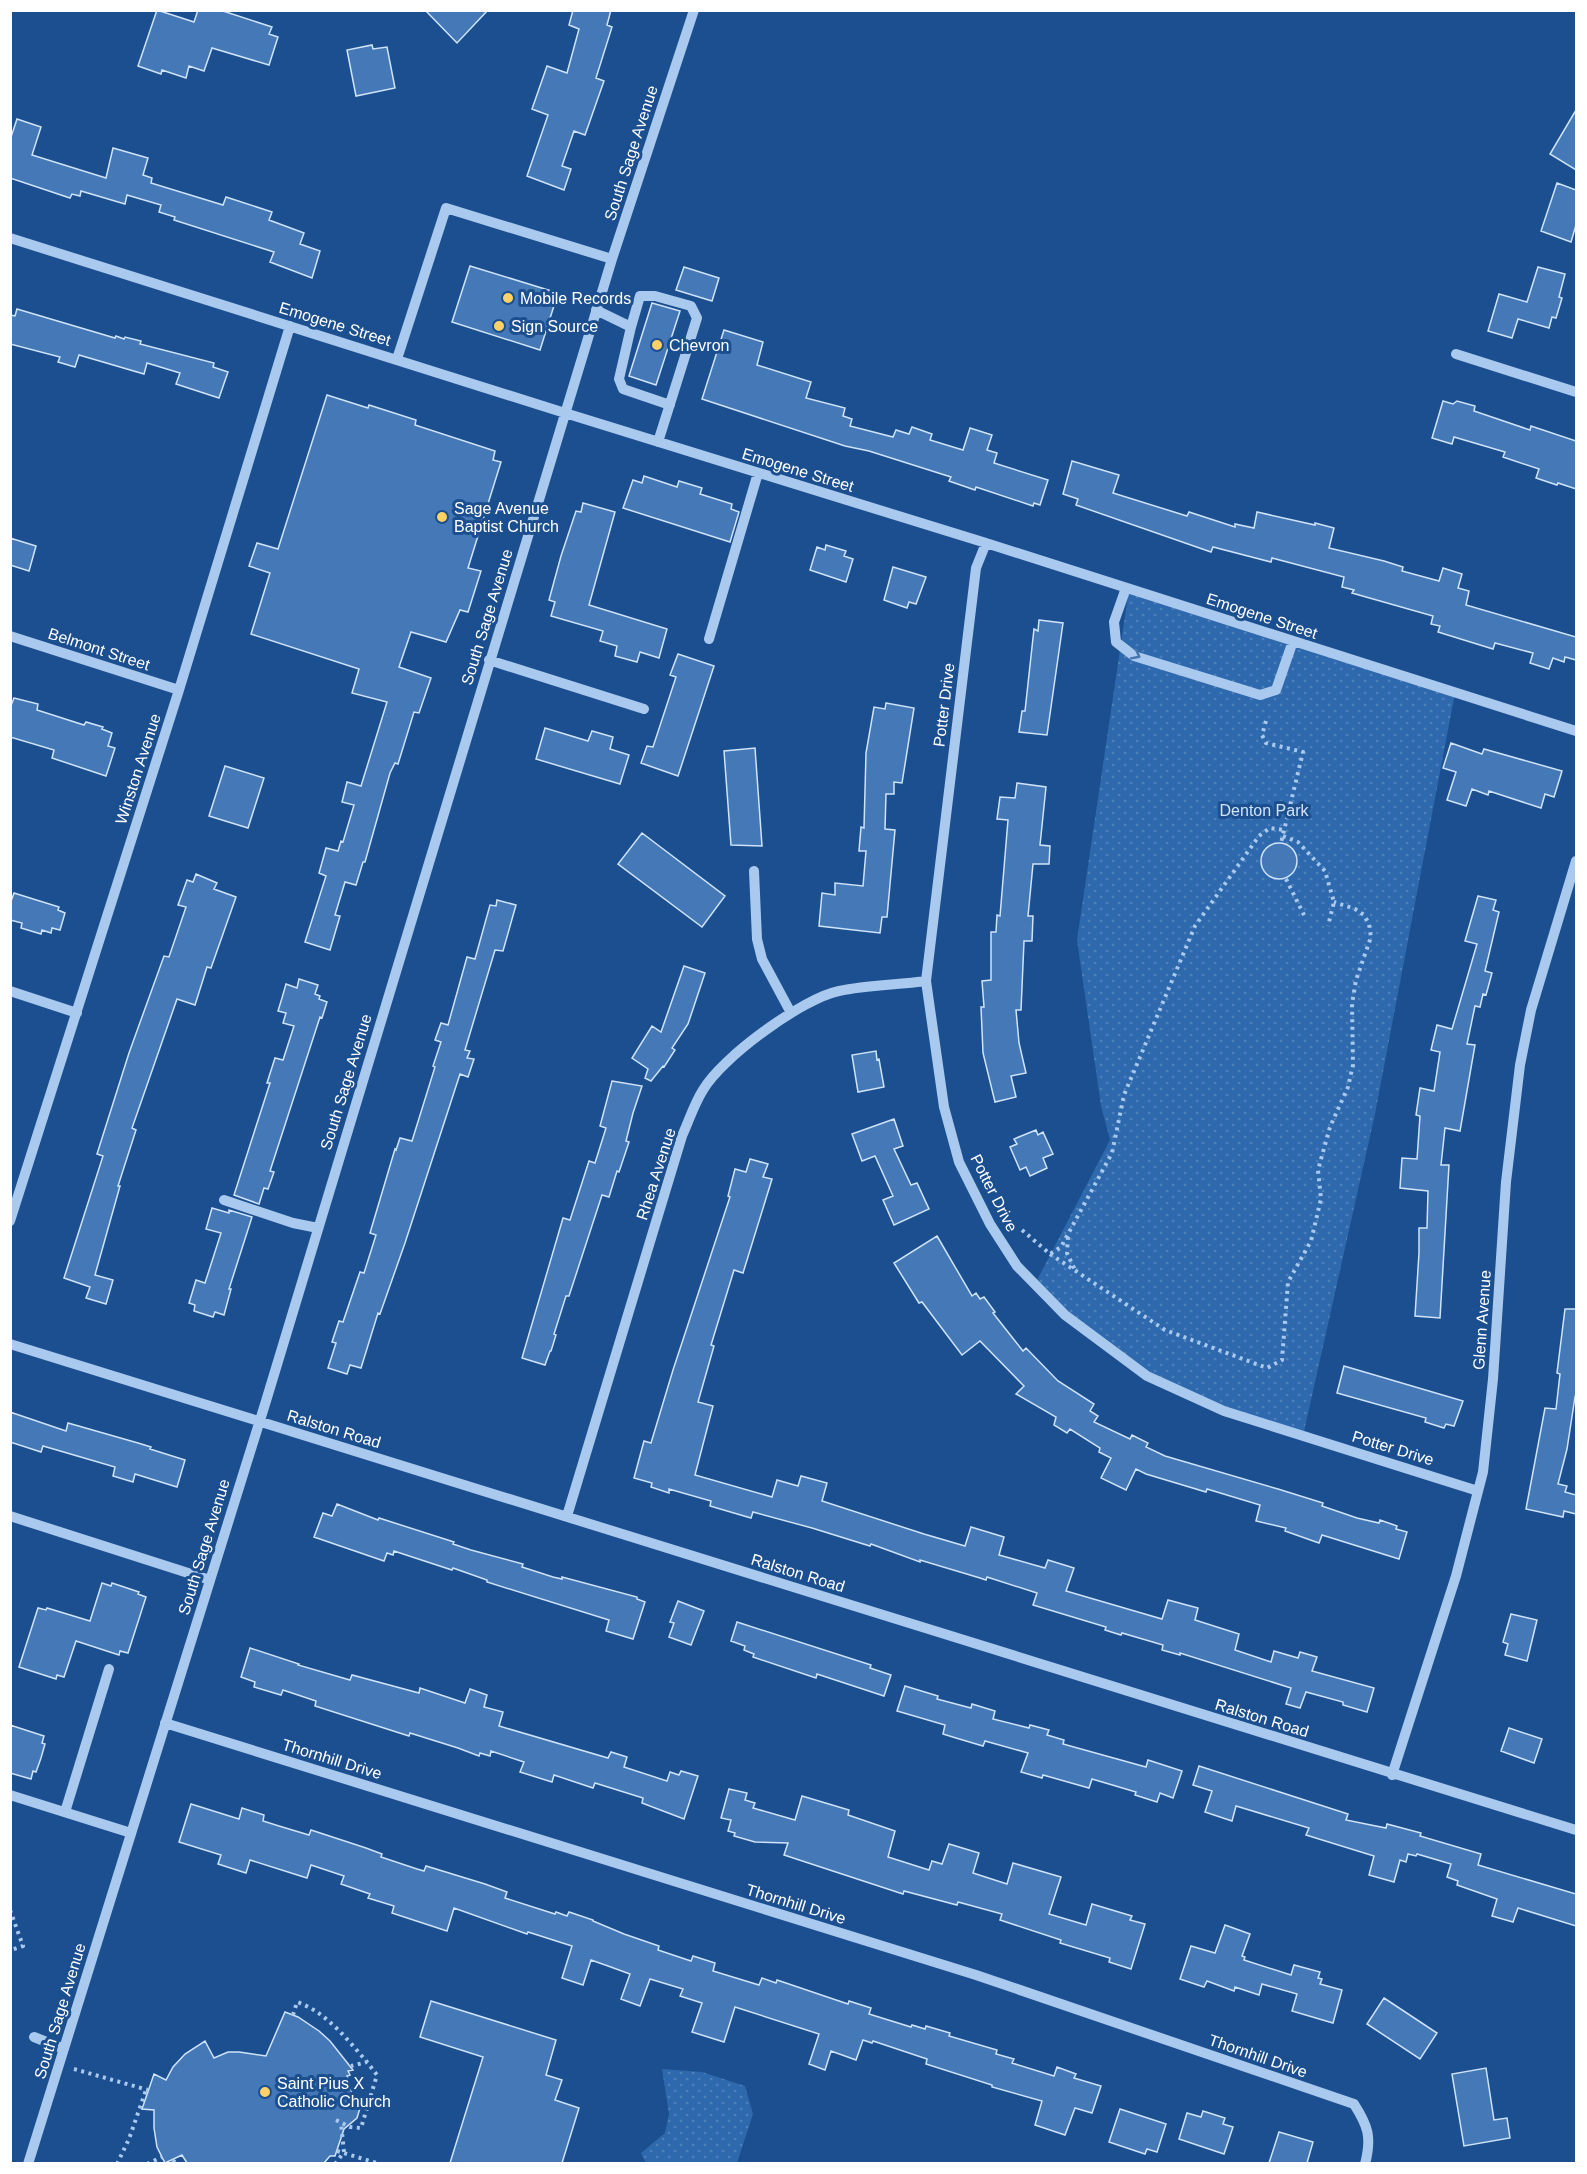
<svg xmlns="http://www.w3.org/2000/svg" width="1587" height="2174" font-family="Helvetica,sans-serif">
	<defs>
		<pattern id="park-dots" width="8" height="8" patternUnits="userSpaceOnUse" patternTransform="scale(1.5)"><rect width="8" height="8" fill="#2e69ad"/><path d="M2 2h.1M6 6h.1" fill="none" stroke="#4d80b9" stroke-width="1.8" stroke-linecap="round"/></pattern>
	</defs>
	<rect width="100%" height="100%" fill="#1b4f8f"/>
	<path fill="url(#park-dots)" d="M1129,589L1455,693L1375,1114L1303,1436L1147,1376L1035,1284L1110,1140L1101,1106L1077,940Z
		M662,2069L702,2072L745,2086L753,2114L737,2163H646L641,2153L665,2133L669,2114Z"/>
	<path fill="#4478b7" stroke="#cfe3fa" stroke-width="1.5" d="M157,10L194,22L198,10H220L272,27L269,34L278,37L269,65L212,48L204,71L189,66L186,78L162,70L161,74L138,66Z
		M425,10H488L457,43Z
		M573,10H611L607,25L612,27L596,78L604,81L585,135L574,131L562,166L571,169L564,190L527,176L548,115L532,109L547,66L567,73L579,29L569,25Z
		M372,45L373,49L387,47L395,88L356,96L347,50Z
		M1576,110V170L1550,154Z
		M17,119L41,127L32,155L106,178L113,148L148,158L143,175L152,178L151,183L223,205L226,197L272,212L269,220L304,233L300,244L320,251L312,278L270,262L274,252L174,220L175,217L159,212L161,205L127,195L125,204L81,191L80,196L72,194L70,198L10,178V140Z
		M1557,183L1576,190V225L1571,242L1541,231Z
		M470,266L558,293L540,350L452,322Z
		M684,267L719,278L712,301L676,290Z
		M1538,267L1565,274L1559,297L1562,298L1556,318L1552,317L1549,328L1518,319L1512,338L1488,331L1499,294L1527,302Z
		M652,303L680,311L656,385L629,376Z
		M17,309L115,338L116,336L124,339L125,337L141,341L140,344L214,363L213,367L228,372L219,398L176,384L180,373L147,363L144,374L79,355L75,367L58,362L60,357L10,344V315L15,316Z
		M724,330L763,342L757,365L811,382L806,398L845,408L843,416L852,419L850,426L893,437L896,430L909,434L912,427L932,434L930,440L963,450L970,428L992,435L987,450L997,453L994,463L1048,480L1040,505L1034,503L1033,506L976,487L975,490L949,481L951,477L869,451L845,446L702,399Z
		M327,395L368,408L369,405L416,420L415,425L495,451L493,460L501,462L468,568L481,571L468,612L460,610L446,642L411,632L399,667L431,678L419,713L414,712L398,764L395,763L390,773L365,862H363L356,885L345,882L335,915L340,916L330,950L305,942L326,876L319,873L326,848L338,851L341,841L343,842L354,805L342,802L347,782L361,786L387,702L352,693L359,669L251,634L270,573L249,566L257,543L278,549Z
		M1443,401L1453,404L1457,401L1475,406L1474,411L1530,430L1531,426L1576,441V489L1558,483L1557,485L1536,478L1539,469L1503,457L1505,452L1454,437L1452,444L1432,438Z
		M1072,461L1119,475L1113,493L1187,516L1189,512L1235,527V524L1254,528L1257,512L1315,525V523L1334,528L1329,548L1384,561L1403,567L1402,571L1439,581L1443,568L1462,574L1458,588L1469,591L1466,605L1576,637V660L1565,657L1564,662L1553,658L1549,669L1530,663L1533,653L1495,643L1493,649L1438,632L1440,626L1431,624L1433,616L1352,593L1354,590L1342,587L1344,577L1272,558L1271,562L1213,547L1211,552L1076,505L1078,499L1063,494Z
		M644,476L677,487L679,481L702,488L700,494L732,504L731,509L739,512L730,542L623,508L633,480L642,483Z
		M583,503L615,512L589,605L667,629L659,658L640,652L637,662L615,656L617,646L600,641L603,631L551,616L555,602L549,600L561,556L576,511L581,512Z
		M10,538L36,546L29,571L10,565Z
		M826,545L846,551L844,556L853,559L846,582L810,570L817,547L825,550Z
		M893,567L926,577L916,604L909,602L907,608L884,600Z
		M1039,620L1063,623L1047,735L1019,732L1022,711H1025L1034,629L1038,631Z
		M678,654L714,666L678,776L641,763L647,746L653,747L676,677L670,675Z
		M14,698L38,704L37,710L84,725L86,722L103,727L102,729L112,733L108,746L115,748L106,776L52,758L54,750L10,737V708Z
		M886,703L914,708L902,783L894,782V794H886L885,829L895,830L887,917H882L880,933L819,926L822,893L835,895V883L863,886L866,851H859L861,827L864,828L866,753L874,707L885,709Z
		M545,728L588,741L592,731L613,737L610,749L629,755L620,784L536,759Z
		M1451,743L1482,754L1484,749L1562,771L1554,797L1545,794L1541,808L1489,791L1488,795L1472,789L1466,806L1447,800L1456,772L1443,768Z
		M755,748L762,846L731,845L724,751Z
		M225,766L264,778L248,828L209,816Z
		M1017,783L1046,787L1040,845L1050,846L1049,864H1033L1028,916H1033L1032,941H1024L1021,1010H1016L1019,1043L1026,1073L1011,1076L1016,1097L995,1102L983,1053L981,1007H984L982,981L991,980V932H996L997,915L1000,916L1008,820L997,819L1000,797L1015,798Z
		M642,833L725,896L702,927L618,864Z
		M1261 861a18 18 0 1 1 36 0a18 18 0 1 1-36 0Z
		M196,874L217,883L214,889L236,897L211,968L207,967L195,1005L177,999L132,1128L136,1130L118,1186H120L95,1275L113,1280L106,1304L86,1298L90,1287L64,1278L103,1156L97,1154L129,1053L164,956L169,957L186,907L178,905L187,880L193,882Z
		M14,893L59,907L58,910L65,913L60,930L52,928L51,933L42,930L41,934L21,928L22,923L10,920V904Z
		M1478,896L1496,900L1493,910L1499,912L1485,971L1492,973L1486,995L1483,994L1480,1007L1475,1006L1467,1044L1475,1045L1460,1131L1445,1128L1441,1165H1449L1440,1318L1415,1316L1419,1253V1228H1427L1428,1191L1400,1188L1402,1158L1417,1159L1420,1116L1416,1115L1420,1088L1434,1091L1440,1052L1431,1050L1437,1025L1452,1029L1477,944L1465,941Z
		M497,900L516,905L503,951L495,950L465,1050L470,1051L467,1058L474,1059L468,1077L460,1074L405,1243L380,1314L378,1313L361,1368L350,1365L347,1374L328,1368L336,1343L332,1342L339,1321L343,1322L360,1272L364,1273L376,1235L370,1233L395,1149L396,1150L400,1138L412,1141L435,1067L433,1066L441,1042L435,1040L441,1023L448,1025L467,957L475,959L490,905L496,906Z
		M684,966L705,973L688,1024L672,1048L675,1050L664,1067L663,1066L651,1081L645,1078L648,1069L632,1058L652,1026L661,1032Z
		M299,979L318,985L315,994L320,996L319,999L327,1002L322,1018L320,1017L270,1171L274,1172L268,1189L264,1188L259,1204L234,1195L270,1083H267L275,1058L283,1060L294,1026L283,1023L286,1013L278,1011L282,998L286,984L297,988Z
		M876,1051L877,1060L879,1059L884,1087L858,1092L852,1055Z
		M612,1081L642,1086L633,1113L626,1141L629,1142L619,1172L617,1171L609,1197L602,1195L569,1296H566L554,1334L556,1335L551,1351H550L545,1365L522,1358L563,1218L570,1220L589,1161L595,1163L606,1128L600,1126Z
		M894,1119L903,1146L894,1149L911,1185L917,1183L929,1209L894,1225L883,1200L893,1196L875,1156L862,1161L852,1134Z
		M1036,1130L1038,1135L1043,1132L1053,1154L1043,1158L1047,1168L1030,1176L1026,1167L1020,1170L1010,1147L1017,1144L1014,1139Z
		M750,1159L768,1164L763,1177L772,1179L743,1273L734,1270L711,1345L714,1346L698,1402L713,1406L695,1475L772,1497L777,1480L798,1486L801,1476L827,1483L822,1501L924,1534L965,1546L971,1527L1004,1537L999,1555L1045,1568L1048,1560L1074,1568L1066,1591L1162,1619L1168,1600L1198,1608L1195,1620L1239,1634L1235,1650L1271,1662L1274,1651L1298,1658L1300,1652L1317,1657L1312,1671L1374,1688L1367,1712L1343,1705V1702L1306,1692L1300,1708L1286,1704L1291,1688L1180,1653V1655L1162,1650L1163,1645L1122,1633L1121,1635L1105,1630L1106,1627L1033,1605L1037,1593L987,1577L986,1580L980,1578L920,1560V1562L871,1544L870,1546L812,1528L753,1512L751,1518L710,1506L711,1501L669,1489V1493L651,1487L652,1483L634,1478L644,1441L651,1443L673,1370L730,1197L728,1196L735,1169L746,1172Z
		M212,1208L229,1213V1210L252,1217L229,1289H231L224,1315L215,1312L213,1317L194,1311L195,1305L189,1303L196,1280L205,1283L221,1233L206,1229Z
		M937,1236L972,1296L976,1293L980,1299L984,1297L995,1312L993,1313L1023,1351L1026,1348L1058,1381L1094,1404L1090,1411L1098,1416L1094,1422L1130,1439L1132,1435L1148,1443L1146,1447L1165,1456L1278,1489L1323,1503L1322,1506L1357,1518L1379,1523L1380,1520L1397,1526L1396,1529L1407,1532L1399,1559L1322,1535L1319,1543L1285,1531L1286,1528L1256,1521L1260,1505L1207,1489L1206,1492L1146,1474L1136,1469L1126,1490L1101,1478L1111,1458L1099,1452L1100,1448L1070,1429L1067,1433L1054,1425L1056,1417L1016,1394L1024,1386L980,1341L962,1355L922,1302L919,1303L894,1263Z
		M1565,1309H1576V1398L1575,1397L1567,1449L1558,1484L1567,1486L1565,1492L1576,1495V1514L1564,1511L1563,1517L1526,1509L1545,1408L1556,1409L1560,1374L1557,1373Z
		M1344,1366L1463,1401L1454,1426L1446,1424L1444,1428L1425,1422L1426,1418L1337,1393Z
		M10,1412L66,1431L68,1423L138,1443L151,1447L150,1449L185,1460L177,1487L135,1474L133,1482L113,1476L115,1467L43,1446L41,1452L10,1442Z
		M337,1504L378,1520L379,1518L454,1542L453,1544L471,1550L523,1564L522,1567L553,1577L562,1579V1577L637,1597V1599L645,1602L633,1639L606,1631L609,1620L487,1582V1580L453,1568L452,1570L394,1551L393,1555L387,1553L384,1561L314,1537L323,1513L332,1516Z
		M102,1583L111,1586L112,1583L139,1592L138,1594L146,1597L128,1653L120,1651L119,1655L76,1641L64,1677L57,1675L56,1679L19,1667L38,1608L46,1610L47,1608L90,1621Z
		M678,1601L704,1611L691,1645L669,1637L674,1623L670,1622Z
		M1511,1614L1537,1620L1527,1661L1505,1655L1508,1644L1503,1642Z
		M737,1622L871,1665L870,1668L891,1675L884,1696L817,1674L816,1678L753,1657L754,1654L744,1650L745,1646L731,1641Z
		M250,1648L299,1664L298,1665L350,1680L352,1675L419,1693L420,1688L465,1703L470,1689L487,1695L484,1707L503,1712L499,1726L608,1758L611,1752L627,1757L624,1767L667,1781L670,1772L679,1775L681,1771L698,1776L684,1819L642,1803L643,1798L595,1783L593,1788L554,1775L552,1782L520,1772L524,1762L491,1751L490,1756L480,1753L479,1756L458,1748L410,1733L409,1736L315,1706L316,1701L283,1690L281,1695L254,1687L255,1682L241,1677Z
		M905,1686L938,1696L937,1699L971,1708L972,1704L995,1711L993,1719L1029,1728L1030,1725L1049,1730L1047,1735L1064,1740L1063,1744L1146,1767L1148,1760L1182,1771L1173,1798L1160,1793L1157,1802L1135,1795L1136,1792L1092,1779L1089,1788L1043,1775L1042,1778L1021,1772L1028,1753L985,1741L983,1746L956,1738L943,1734L945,1725L897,1711Z
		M10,1725L44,1736L42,1743L45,1744L41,1758L36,1772L33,1771L31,1779L10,1773Z
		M1509,1728L1542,1739L1534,1763L1501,1751Z
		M1199,1766L1348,1814L1346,1820L1386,1828L1387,1824L1421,1833L1420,1836L1481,1854L1478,1865L1576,1894V1926L1518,1908L1513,1922L1492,1916L1497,1899L1457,1885L1458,1881L1447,1877L1451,1864L1417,1854L1416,1856L1408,1854L1406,1862L1400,1860L1394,1882L1369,1875L1374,1856L1306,1835L1309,1828L1236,1806L1232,1821L1205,1812L1212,1791L1193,1785Z
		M729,1789L747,1793L745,1800L755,1803L753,1808L795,1820L802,1796L849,1810L848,1815L895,1831L888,1857L929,1870L932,1861L942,1864L949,1844L979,1853L973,1873L1007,1884L1013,1863L1061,1877L1049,1914L1086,1925L1092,1904L1132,1916L1130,1920L1145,1924L1131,1969L1109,1962L1110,1958L1060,1943L1061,1940L1000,1920L1002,1914L958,1902L957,1905L904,1891L903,1894L784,1855L788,1843L755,1842L734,1836L735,1833L728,1831L731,1820L721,1818Z
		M191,1804L239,1819L242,1808L264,1815L263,1821L279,1826L309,1835L311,1830L366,1848L382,1854L381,1857L417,1869L424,1871L426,1866L485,1884L507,1892L505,1898L555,1914L556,1912L567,1916L569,1912L593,1920V1921L624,1934L659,1946L658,1950L691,1961L693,1956L715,1963L713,1971L759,1985L762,1978L776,1983L777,1980L848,2004L849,2001L871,2008L869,2014L911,2027L912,2025L925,2029L926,2026L950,2033L949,2036L997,2050L996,2054L1014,2059L1012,2063L1054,2076L1057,2067L1076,2074L1074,2078L1101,2086L1092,2113L1075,2108L1065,2135L1035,2125L1042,2101L992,2087V2085L926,2064L927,2059L873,2041L872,2043L863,2040L856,2060L831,2051L825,2070L809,2064L819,2034L735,2007L724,2042L692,2032L702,2003L680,1996L683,1989L650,1979L640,2006L621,1999L630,1974L608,1966L591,1960L583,1985L562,1978L572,1946L528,1932L527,1934L454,1908L447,1931L392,1913L394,1906L368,1898L370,1894L341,1884L344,1876L311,1865L307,1878L250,1860L246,1873L218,1864L221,1855L179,1842Z
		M1225,1925L1250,1934L1242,1956L1245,1957L1244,1960L1291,1975L1294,1965L1320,1972L1318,1978L1322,1979L1320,1984L1342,1990L1333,2023L1292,2011L1297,1994L1262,1984L1259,1995L1235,1987L1234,1991L1207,1981L1204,1987L1180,1979L1191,1946L1215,1953Z
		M1384,1998L1437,2033L1420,2059L1367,2024Z
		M431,2001L556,2040L546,2075L562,2080L555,2100L579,2108L562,2163H450L483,2057L420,2037Z
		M285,2012L298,2017L319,2031L330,2041L353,2070L348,2071L350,2075L347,2076L356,2106L360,2108L357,2118L344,2129L335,2156H330L324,2163H187L182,2155L165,2163L157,2147L154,2128V2110L142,2109L154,2074L166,2080L173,2067L185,2054L205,2041L214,2058L228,2052H239L266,2056Z
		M1486,2068L1494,2120L1507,2118L1510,2138L1464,2146L1452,2074Z
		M1120,2109L1166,2124L1157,2152L1147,2149L1145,2154L1109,2142Z
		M1203,2111L1225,2118L1223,2124L1233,2127L1224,2154L1179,2139L1187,2113L1201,2117Z
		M1279,2132L1313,2142L1307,2163H1269Z"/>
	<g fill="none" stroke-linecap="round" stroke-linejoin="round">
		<path stroke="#a9c9ee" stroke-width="4" stroke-dasharray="3 4.5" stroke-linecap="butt" d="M1266,721L1262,735L1266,743L1303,752L1281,843
			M1283,836L1298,842L1325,871L1334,902L1328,926
			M1286,879L1305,917
			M1022,1230L1050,1254L1061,1247L1112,1153L1124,1095L1195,926L1259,836L1270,828L1284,830
			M1068,1237L1067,1253L1075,1270
			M1050,1254L1165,1330L1267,1368L1282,1360L1288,1282L1311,1241L1321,1199L1318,1170L1330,1127L1348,1087L1353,1065L1352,1004L1356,980L1371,937L1369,924L1364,915L1355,909L1334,902
			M10,1910L23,1946L11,1950
			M293,2015L297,2002C326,2012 347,2039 367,2062
			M74,2069L148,2090
			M336,2120L350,2127L361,2128L377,2075L367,2062L351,2066
			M337,2151L380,2164
			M173,2160L176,2164
			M117,2164L129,2139L146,2090
			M147,2164L162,2157
			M335,2164L344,2152L341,2123"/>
		<path stroke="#a9c9ee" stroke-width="10" d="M10,238L565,413L986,543L1576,731
			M596,310L631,327L640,296H655L691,306L697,318L658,442
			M631,327L619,379L623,389L670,405
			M1456,354L1576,392
			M397,359L446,208L612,259
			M986,543L976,568L926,981L944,1107L959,1162L990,1224L1017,1266L1065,1315L1147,1376L1224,1411L1478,1491
			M1126,588L1114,622L1116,642L1134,656L1260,695L1276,690L1293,641
			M10,636L179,690
			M709,639L758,473
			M489,660L644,709
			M754,871L757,939L762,959L791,1013
			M10,991L77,1013
			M224,1200L293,1223L318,1228
			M10,1221L179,690L290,326
			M10,1344L1576,1830
			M10,1516L210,1580
			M567,1516L682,1136C689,1121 694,1104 703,1090C721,1058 803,998 839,991C867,985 897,985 926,981
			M165,1723L976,1975L1354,2104C1368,2126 1372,2137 1365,2164
			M1392,1775L1456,1576L1483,1472L1493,1379L1506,1182L1520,1065L1531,1010L1576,861
			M10,1795L131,1833
			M65,1812L109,1669
			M34,2037L64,2049
			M28,2164L266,1401L612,259L694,10"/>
	</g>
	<defs><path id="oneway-chevron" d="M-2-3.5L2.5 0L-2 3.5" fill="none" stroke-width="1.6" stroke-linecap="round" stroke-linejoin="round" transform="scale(1.5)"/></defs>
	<use stroke="#4674ac" href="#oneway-chevron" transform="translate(1136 655) rotate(27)"/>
	<g fill="#ffd166" stroke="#1b4f8f" stroke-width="2">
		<circle cx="508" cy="298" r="6"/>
		<circle cx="499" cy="326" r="6"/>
		<circle cx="657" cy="345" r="6"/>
		<circle cx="442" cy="517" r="6"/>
		<circle cx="265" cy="2092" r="6"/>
	</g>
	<g text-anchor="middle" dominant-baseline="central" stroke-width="6" stroke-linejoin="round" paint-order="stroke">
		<g font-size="16" fill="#fff" stroke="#1b4f8f">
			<text transform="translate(631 153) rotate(-72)">South Sage Avenue</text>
			<text transform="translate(335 324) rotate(17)">Emogene Street</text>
			<text transform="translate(798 470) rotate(17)">Emogene Street</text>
			<text transform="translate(1262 616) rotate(18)">Emogene Street</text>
			<text transform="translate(487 617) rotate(-73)">South Sage Avenue</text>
			<text transform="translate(99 649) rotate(18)">Belmont Street</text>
			<text transform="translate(944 705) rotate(-83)">Potter Drive</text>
			<text transform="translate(138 769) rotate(-72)">Winston Avenue</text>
			<text transform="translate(346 1082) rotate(-73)">South Sage Avenue</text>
			<text transform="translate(656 1174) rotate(-72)">Rhea Avenue</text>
			<text transform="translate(994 1193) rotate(63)">Potter Drive</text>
			<text transform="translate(1482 1320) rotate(-86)">Glenn Avenue</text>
			<text transform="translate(334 1429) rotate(17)">Ralston Road</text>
			<text transform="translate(1393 1448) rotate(17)">Potter Drive</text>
			<text transform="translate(204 1547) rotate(-73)">South Sage Avenue</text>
			<text transform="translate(798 1573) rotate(17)">Ralston Road</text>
			<text transform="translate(1262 1718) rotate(17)">Ralston Road</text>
			<text transform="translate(332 1759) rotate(17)">Thornhill Drive</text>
			<text transform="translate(796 1904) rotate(17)">Thornhill Drive</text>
			<text transform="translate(60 2011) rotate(-73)">South Sage Avenue</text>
			<text transform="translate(1258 2056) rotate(19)">Thornhill Drive</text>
		</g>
		<g font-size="16" fill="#fff" stroke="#1b4f8f" text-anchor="start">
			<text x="520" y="298">Mobile Records</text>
			<text x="511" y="326">Sign Source</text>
			<text x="669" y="345">Chevron</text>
			<text x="454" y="508">Sage Avenue<tspan x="454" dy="18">Baptist Church</tspan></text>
			<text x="277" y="2083">Saint Pius X<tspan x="277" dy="18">Catholic Church</tspan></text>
		</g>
		<g font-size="16" fill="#cfe3fa" stroke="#1b4f8f">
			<text x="1264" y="810">Denton Park</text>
		</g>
	</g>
	<rect width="1587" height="2174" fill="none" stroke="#ffffff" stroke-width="24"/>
</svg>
